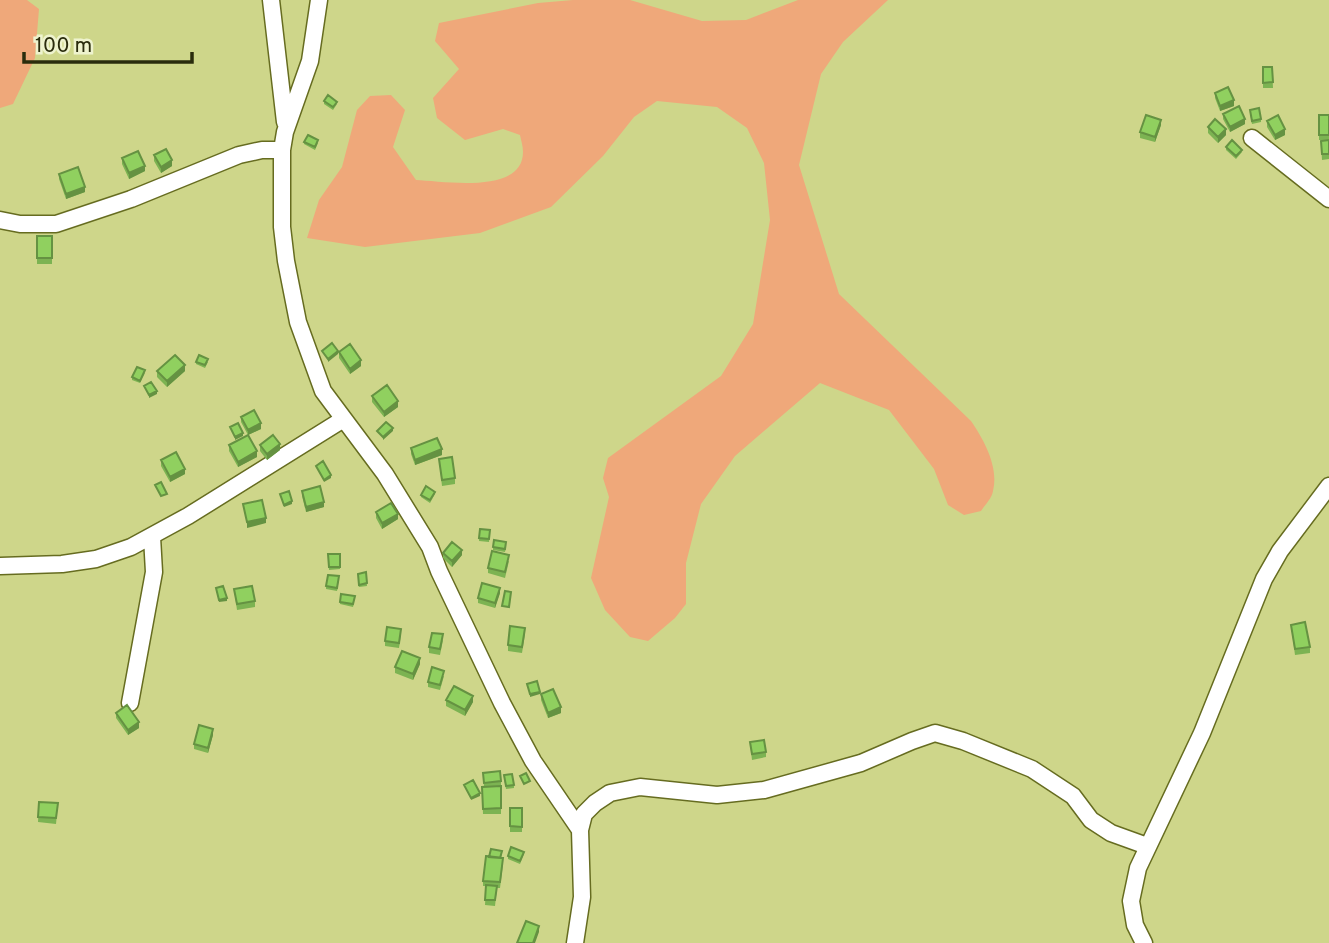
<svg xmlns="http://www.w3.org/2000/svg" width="1329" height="943" font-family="Overpass,sans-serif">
	<rect width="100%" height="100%" fill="#ced68a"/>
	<path fill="#efa87a" d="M0,0H27L39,9L35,58L13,104L0,108Z
		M573,0H630L702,21L746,20L798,0H888L843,42L821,74L799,165L839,294L971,421C984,440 999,467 993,491C992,498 985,505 981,511L964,515L948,505L934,469L889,410L820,383L735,456L701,504L686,563V604L675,618L648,641L630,637L605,610L591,578L609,497L603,478L608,458L721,376L753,324L770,220L764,163L747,128L717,107L657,101L634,117L603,156L551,207L480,233L365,247L307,238L319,200L342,167L357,110L370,96L391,95L405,110L393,147L416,180C443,181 523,195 523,152C523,146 521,140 520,135L503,129L465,140L437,118L433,98L459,69L435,41L439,23L538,3Z"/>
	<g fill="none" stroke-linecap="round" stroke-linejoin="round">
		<defs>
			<path id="minor" d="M271,0L285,122
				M319,0L310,61L285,132L282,150V227L286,261L298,322L323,391L385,474L430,547L439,571L502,703L533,761L580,830
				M1252,138L1329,199
				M0,220L20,224H56L131,199L239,155L262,150H282
				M0,566L62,564L96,559L131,547L188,516L342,420
				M130,703L154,572L152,537
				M575,943L582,897L580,830L584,814L595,803L610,793L640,787L717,795L764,790L861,763L912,741L935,733L963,741L1032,769L1073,796L1091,820L1111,833L1147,846
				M1144,943L1135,925L1131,901L1138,868L1202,733L1264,579L1280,551L1329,486"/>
		</defs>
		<use href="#minor" stroke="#666c20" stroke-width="19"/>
		<use href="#minor" stroke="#fff" stroke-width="16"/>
	</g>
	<path fill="#7cb352" d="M1263,67H1272L1273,88H1263Z
		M1215,93L1234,106L1220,111L1215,98Z
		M324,101L337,104L333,110L324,104Z
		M1250,113L1261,119V122L1252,124Z
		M1223,114L1245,124L1230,132L1223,119Z
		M1319,115H1329V140H1319Z
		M1267,121L1285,135L1275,140L1267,127Z
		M1161,125L1155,142L1140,138V132Z
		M1208,127L1226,135L1218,143L1208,133Z
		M1329,140V159L1322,160L1321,141Z
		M304,142L318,143L315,150L304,144Z
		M1226,147L1242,152L1236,159L1226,150Z
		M154,155L172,166L161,173L154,161Z
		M122,158L145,171L129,179L122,164Z
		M59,174L85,192L66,199L59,179Z
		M37,236H52V264H37Z
		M339,352L361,366L350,374L339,358Z
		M196,362H208L205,368L196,364Z
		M157,371H185L167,387L157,377Z
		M145,373L140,383L132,380V377Z
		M372,396L398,407L384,417L372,402Z
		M241,417L261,429L248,435L257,457L238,467L229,451V445L248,435L241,422Z
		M260,445L280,450L267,460L260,451Z
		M411,448L442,455L415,465L411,454Z
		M439,459L455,478V484L442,486Z
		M161,460L185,474L170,482L161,466Z
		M302,491L324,507L306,512L302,496Z
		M435,494L430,503L421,497V495Z
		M376,512L398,519L382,529L376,518Z
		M480,529L490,530L489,542L479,541Z
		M506,545L505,552L493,550V547Z
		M443,553L462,555L452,567L443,558Z
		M328,554H340V569L329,570Z
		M509,561L505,578L488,573V568Z
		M366,572L367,586L359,587L358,574Z
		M339,579L337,591L326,589V586Z
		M234,589L255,601V607L237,610Z
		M500,593L495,608L478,603V598Z
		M355,596L353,607L340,604V602Z
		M1291,625L1310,647V653L1295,655Z
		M401,634L399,648L385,646V641Z
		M525,634L522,653L508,651V645Z
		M443,640L440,655L429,653V647Z
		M420,664L413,680L395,673V667Z
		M444,676L440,690L428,687V682Z
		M541,694L561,713L548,718L541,700Z
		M446,700L473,702L465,716L446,706Z
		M116,713L139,728L128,735L116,718Z
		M213,735L208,753L194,749V744Z
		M750,742L766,752V757L752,760Z
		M483,773L501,781V814H483L482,787H484Z
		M504,778L514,785V788L506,789Z
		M39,802L58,803L56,824L38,822Z
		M510,808H522V832H510Z
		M502,854L501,858L503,864L500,888H497L495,906L485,905L486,886H483V881L489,857Z
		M524,854L520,864L508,859V856Z"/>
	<path fill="#659242" d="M1234,100V106L1220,111V106Z
		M1245,119V124L1230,132V127Z
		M1161,120V125L1155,142V137Z
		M1226,129V135L1218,143V137Z
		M1285,129V135L1275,140V135Z
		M172,160V166L161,173V167Z
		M145,166V171L129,179V173Z
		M85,187V192L66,199V194Z
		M338,351V354L328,362V359Z
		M361,360V366L350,374V369Z
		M185,365V371L167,387V381Z
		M157,391V394L149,398V395Z
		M398,401V407L384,417V412Z
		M261,423V429L248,435V430Z
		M393,428V431L383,440V437Z
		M243,433V436L235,440V437Z
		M280,444V450L267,460V454Z
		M442,449V455L415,465V460Z
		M257,451V457L238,467V462Z
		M185,469V474L170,482V477Z
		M331,475V478L324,482V480Z
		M292,501V504L284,507V505Z
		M324,502V507L306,512V507Z
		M398,514V519L382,529V523Z
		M266,518V523L247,528V522Z
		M462,550V555L452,567V561Z
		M500,588V593L495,608V603Z
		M227,598V601L219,602V600Z
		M420,658V664L413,680V674Z
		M540,692V694L530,697V694Z
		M473,696V702L465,716V710Z
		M561,707V713L548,718V713Z
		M139,722V728L128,735V730Z
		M213,729V735L208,753V748Z
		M480,793V796L471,800V798Z
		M539,926V932L535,943H533Z"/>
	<path fill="#90d05f" stroke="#659242" stroke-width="2" d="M1263,67H1272L1273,82L1263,83Z
		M1228,87L1234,100L1220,106L1215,93Z
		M328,95L337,102L333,107L324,101Z
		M1239,106L1245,119L1230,127L1223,114Z
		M1259,108L1261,119L1252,121L1250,110Z
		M1146,115L1161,120L1155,137L1140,132Z
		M1278,115L1285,129L1275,135L1267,121Z
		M1319,115H1329V135H1319Z
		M1215,119L1226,129L1218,137L1208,127Z
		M308,135L318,140L315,147L304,142Z
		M1232,140L1242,150L1236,156L1226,147Z
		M1329,140V154H1322L1321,141Z
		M166,149L172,160L161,167L154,155Z
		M138,151L145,166L129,173L122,158Z
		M78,167L85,187L66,194L59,174Z
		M37,236H52V258H37Z
		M332,343L338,351L328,359L322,351Z
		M350,344L361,360L350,369L339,352Z
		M175,355L185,365L167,381L157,371Z
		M199,355L208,359L205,365L196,362Z
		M137,367L145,370L140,381L132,377Z
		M151,382L157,391L149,395L144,386Z
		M387,385L398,401L384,412L372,396Z
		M254,410L261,423L248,430L241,417Z
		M386,422L393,428L383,437L377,431Z
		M238,423L243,433L235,437L230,427Z
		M248,435L257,451L238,462L229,445Z
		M273,435L280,444L267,454L260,445Z
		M437,438L442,449L415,460L411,448Z
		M176,452L185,469L170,477L161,460Z
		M452,457L455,478L442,480L439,459Z
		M323,461L331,475L324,480L316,466Z
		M161,482L167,494L161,496L155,485Z
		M320,486L324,502L306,507L302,491Z
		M426,486L435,492L430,500L421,495Z
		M289,491L292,501L284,505L280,494Z
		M262,500L266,518L247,522L243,504Z
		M391,503L398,514L382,523L376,512Z
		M480,529L490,530L489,539L479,538Z
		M494,540L506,542L505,549L493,547Z
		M452,542L462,550L452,561L443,553Z
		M492,551L509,555L505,572L488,568Z
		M328,554H340V567H329Z
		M366,572L367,583L359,585L358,574Z
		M328,575L339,576L337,588L326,586Z
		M482,583L500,588L495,603L478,598Z
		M223,586L227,598L219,600L216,588Z
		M252,586L255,601L237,604L234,589Z
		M505,591L511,592L509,607L502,606Z
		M341,594L355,596L353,604L340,602Z
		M1305,622L1310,647L1295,649L1291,625Z
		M510,626L525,628L522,647L508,645Z
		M387,627L401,629L399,643L385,641Z
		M432,633L443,634L440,649L429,647Z
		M402,651L420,658L413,674L395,667Z
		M432,667L444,671L440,685L428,682Z
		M537,681L540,692L530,694L527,684Z
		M454,686L473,696L465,710L446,700Z
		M553,689L561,707L548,713L541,694Z
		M127,705L139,722L128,730L116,713Z
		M199,725L213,729L208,748L194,744Z
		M764,740L766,752L752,754L750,742Z
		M500,771L501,781L484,783L483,773Z
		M526,773L530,781L524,784L520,776Z
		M512,774L514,785L506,786L504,775Z
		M473,780L480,793L471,798L464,785Z
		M501,786V808L483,809L482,787Z
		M39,802L58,803L56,818L38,817Z
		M510,808H522V827L510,826Z
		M511,847L524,852L520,861L508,856Z
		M491,849L502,851L500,858L489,857Z
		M486,856L503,858L500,882L483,881Z
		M486,885L497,886L495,900H485Z
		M526,921L539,926L533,943H517Z"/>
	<path d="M24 52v10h168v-10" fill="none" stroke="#2a2c0d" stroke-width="3.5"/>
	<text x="35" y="52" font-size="21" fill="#2a2c0d" stroke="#eef3ce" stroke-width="5" paint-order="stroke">100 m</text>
</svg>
